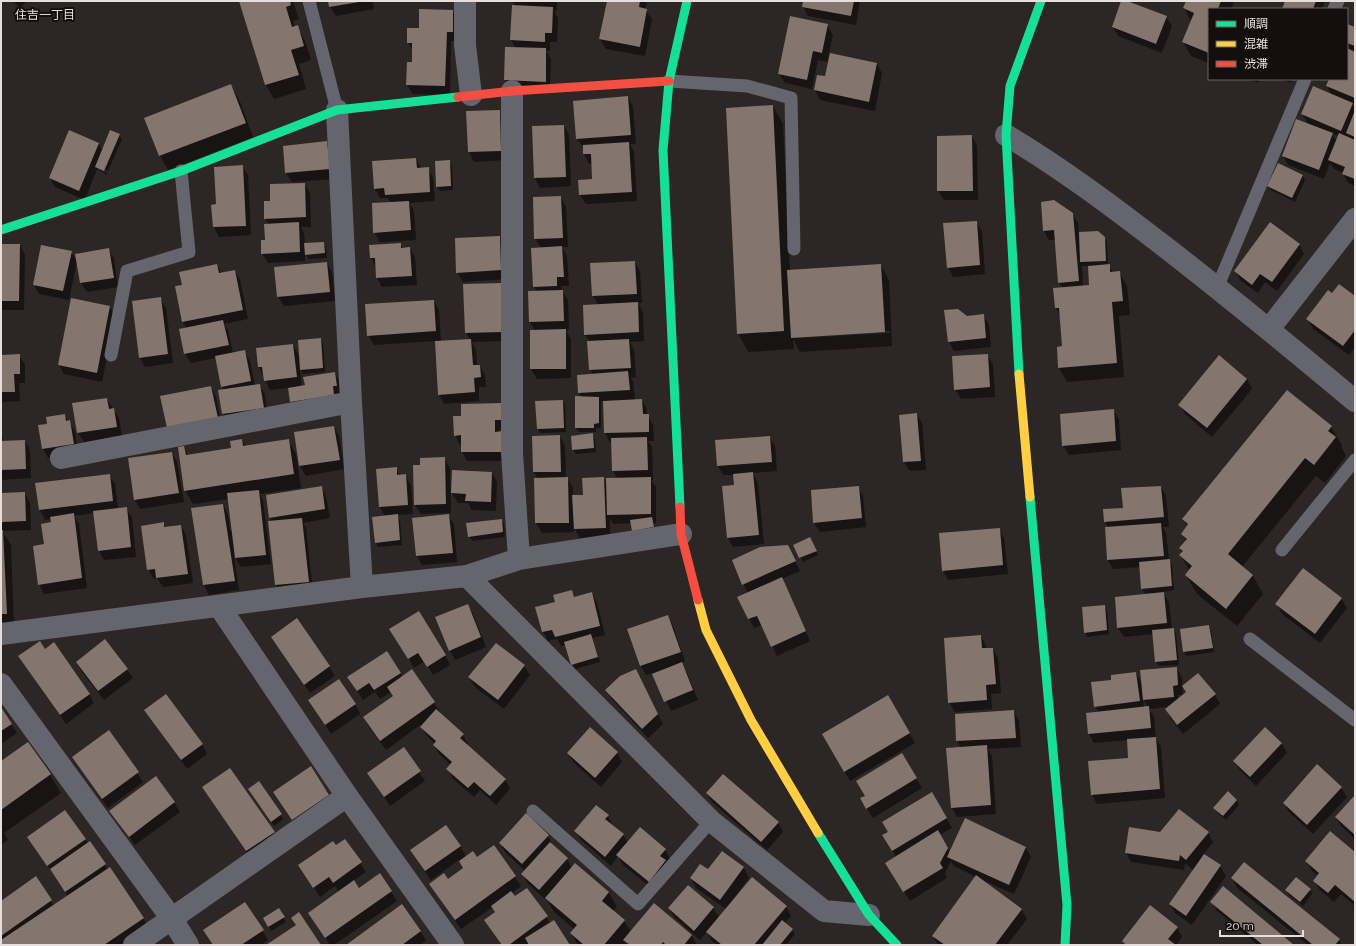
<svg xmlns="http://www.w3.org/2000/svg" width="1356" height="946" font-family="Raleway,'Noto Sans JP',sans-serif">
	<rect width="100%" height="100%" fill="#2c2624"/>
	<path fill="#0007" fill-rule="evenodd" d="M13,1H27L20,8Z
		M240,1H293L299,19L293,21L295,27H297L305,41L311,60L299,64L306,89L274,99L266,85Z
		M329,1H373L374,9L336,16L330,7Z
		M513,1H557V11H554L558,18L557,42H550V51H546L551,59L550,91L510,90L505,80L506,48L516,49L511,40L516,7Z
		M608,1H647L645,10L652,19L645,56L606,49L600,39Z
		M804,1H860L856,25L808,16L803,6Z
		M1122,1L1166,17L1172,26L1162,53L1118,36L1113,27Z
		M1187,1H1234L1231,9H1209V63L1191,56L1183,42L1191,21L1184,8Z
		M1287,1H1325L1322,9H1283Z
		M452,11L458,20L457,41H451L450,95L413,94L407,85L413,63V51L408,42L420,29Z
		M827,25L833,35L827,62L818,60L812,89L785,83L779,74Z
		M1347,25L1355,28V105L1352,104L1355,109V186L1348,183L1343,173L1334,169L1330,163L1324,179L1288,165L1283,156L1309,125L1302,114L1332,96L1327,86L1330,79H1347ZM1332,134L1339,136L1337,142Z
		M877,64L882,73L875,111L820,100L815,90L826,78Z
		M1248,79H1259L1258,83Z
		M1281,79H1292L1291,83Z
		M230,85L239,99L253,137L168,170L160,156L145,118Z
		M628,97L633,107L636,144H630L634,152L637,201L586,204L580,195L593,180L592,164H589L584,154V148L577,139Z
		M773,106L783,124L790,271L881,265L889,280L892,346L800,352L793,339L794,349L748,352L738,333ZM890,331V333L798,338V336Z
		M499,111L505,121L506,160L474,162L469,152L467,112Z
		M564,126L569,135L571,186L540,188L535,178L533,127Z
		M69,132L99,144L102,150L119,135L122,139L108,171L98,167V169L107,173V175L97,169L85,200L55,187L50,178Z
		M972,136L977,146L978,200H944L938,191Z
		M327,143L332,152L335,179L292,182L286,173L284,147Z
		M416,159L421,168H428L433,178L435,201L409,203L414,211L416,240L380,242L374,232L391,203L388,198H380L375,189Z
		M449,161L452,166L453,190L440,191L437,187Z
		M242,166L248,175L251,235L219,237L214,227L212,205H217Z
		M1302,175L1305,180L1295,202L1271,190L1268,186Z
		M305,184L310,194L311,227H301L304,233L305,244L323,243L326,247L327,258L309,259L305,253V261L268,263L262,253L266,241L269,225L265,218L271,202Z
		M561,197L566,207L568,247H562L567,256L569,286H561L562,291L568,300L569,330L566,331L571,339V378L537,379L531,369V331H535L530,322V292L537,291L534,287L541,248L535,238Z
		M1042,202L1072,213L1078,223L1079,233L1097,232L1104,238L1107,242L1108,265L1113,272H1119L1127,286L1130,315L1119,316L1124,377L1067,382L1059,368L1064,347L1061,317L1056,308L1054,289L1063,288L1059,283L1056,240H1049L1044,231ZM1082,266H1089L1090,286H1083Z
		M976,222L982,231L985,274L953,277L948,267Z
		M499,237L505,247L506,279L463,282L457,272Z
		M400,244L403,249L410,248L415,258L417,285L382,287L377,278L376,268L371,258Z
		M1299,244L1304,254L1277,291L1265,282L1258,293L1241,281L1235,271Z
		M1,245H20L25,255L24,310H1Z
		M108,249L114,259L118,287L87,292L81,283L76,254Z
		M71,252L77,261L69,300L39,294L34,285Z
		M635,262L640,272L642,303H638L643,312L644,341L630,342L634,350L636,377L631,378L633,381L635,400H642L647,410V415L653,425L654,441H648L652,447L653,480H651L656,487V523H654L656,532L632,523L613,524L610,518V537L580,538L573,526L574,532L542,533L536,523L535,479H538L534,472L533,437L560,436L565,446L566,478H567L573,488V496H584L603,478L607,485L617,478L613,471V442L610,443L605,433L604,401H601V428H596V432H579L576,428L582,398L579,393L593,374L590,370V342L585,335L598,305L593,295Z
		M327,263L332,272L335,301L284,306L278,297Z
		M217,265L222,274L235,271L240,280L248,319L224,324L228,330L233,353L244,351L250,361L255,385H259L265,394L268,418L229,423L223,414L220,391L224,390L222,386L216,358L191,363L185,354L180,330L187,329L183,322L176,287L183,285Z
		M501,284L508,341L472,342L476,350L477,366H480L485,375L486,387H479V401L444,404L439,394L436,341L374,345L368,335L434,301L439,310L441,342L470,340L466,333Z
		M1333,294L1355,297V347L1349,355L1313,329L1308,319Z
		M160,298L166,308L173,363L145,367L140,358Z
		M110,307L115,316L102,382L64,374L59,365Z
		M983,315L989,325L991,347L954,351L949,342L966,317Z
		M320,339L323,343L325,372L303,374L300,368L302,387L335,373L340,383L342,395L296,411L291,402L288,388L270,390L259,367L293,345L300,357Z
		M19,355L25,365V383H19L20,401L1,402V356Z
		M987,355L993,364L995,397L961,399L955,389Z
		M1247,379L1252,389L1212,437L1185,414L1180,405Z
		M211,387L216,397L222,428L162,397Z
		M107,399L119,418L122,436L84,442L78,433L73,404Z
		M563,401L565,405L566,432L540,433L538,429L536,402Z
		M501,404L507,429H500V433L507,461H467L462,452V445H460L455,435L462,417Z
		M1113,410L1119,419L1121,450L1069,455L1063,445Z
		M917,414L922,423L926,470L910,471L904,462L900,415Z
		M64,415L75,431L78,454L48,458L43,449Z
		M334,427L339,436L344,469L306,476L300,466L295,433Z
		M1331,427L1342,445L1341,446L1346,456L1325,483L1316,476L1242,567L1253,576L1263,594L1237,626L1197,594L1186,575L1190,571L1180,555L1183,552L1180,549L1187,541L1182,534L1188,527L1183,519Z
		M1,434L3,438V442L25,441L30,450L31,478L1,480Z
		M592,434L595,439L596,452L576,454L573,450L572,436Z
		M769,437L775,446L777,471L753,473L758,483L764,544L733,547L728,538L735,486L734,475H723L718,466L716,441Z
		M242,440L246,447L288,440L296,454L301,488L260,494L263,500L271,564L241,567L234,556L239,590L209,595L204,585L193,509L223,505L228,514L230,530H232L229,499L193,504L185,490L184,448L188,455L232,449Z
		M172,453L177,462L184,502L140,509L135,500Z
		M444,458L450,468L451,513L421,514L415,505L421,466Z
		M396,468L400,476L405,475L411,485L413,514L397,515L400,520L402,545L378,547L376,543L385,517L380,507Z
		M453,471L492,473L497,482L496,511L472,510L468,503H458L452,493Z
		M109,475L115,484L118,509H127L132,518L136,557L104,560L99,551L95,513L74,516L79,524L87,588L44,594L39,584L45,545L52,523V519L45,520L40,510L36,484Z
		M321,487L326,496L330,518L303,523L306,528L313,591L282,595L276,585L269,522H272L270,518L267,496Z
		M858,487L863,496L866,527L820,532L814,523Z
		M1161,487L1166,496L1169,527H1163L1166,533L1169,560L1172,565L1174,590L1163,592L1169,602L1172,629H1174L1176,633L1179,665L1159,666L1156,662L1154,634L1124,637L1118,628L1146,595L1142,589L1140,567L1113,569L1108,560V528L1105,521Z
		M25,493L30,503L31,530L2,531L11,545L14,627L1,628V494Z
		M448,515L454,524L457,562L422,565L417,556Z
		M501,520L504,524L505,537L472,541L469,536Z
		M163,523L166,528L181,526L186,535L193,583L163,587L157,578L154,579L148,569Z
		M999,529L1004,538L1008,574L948,580L943,570Z
		M812,543L818,555L803,562L795,546Z
		M788,546L800,571L782,579L810,641L777,656L762,625L754,628L739,597L748,593L743,584Z
		M572,591L575,598L592,593L597,603L605,635L592,638L600,662L575,669L566,645L561,646L557,639L548,641L543,632L537,608L556,603Z
		M1341,598L1347,608L1320,643L1282,614L1277,604Z
		M467,605L473,614L486,647L455,660L450,650Z
		M1104,606L1107,610L1109,634L1087,637L1085,632Z
		M668,616L673,626L685,661L681,663L687,673L698,700L671,711L654,675L665,670L664,669L646,675L641,666Z
		M297,620L335,676L310,693L272,637Z
		M1209,626L1211,631L1214,652L1186,656L1184,651Z
		M391,629L445,655L450,665L433,675L425,661L414,668Z
		M981,636L986,646V649H993L998,658L1001,693L991,694L992,709L955,712L949,702Z
		M45,650L89,694L94,703L66,724L19,657Z
		M387,652L403,677L434,703L440,712L439,713L463,735L468,744L467,745L505,779L510,789L496,805L480,790L474,797L453,779L448,769L451,765L439,754L434,745L435,744L427,736L420,725L386,750L369,727L364,718L394,697L391,692L380,699L375,692L363,700L354,686Z
		M77,662L127,669L133,678L104,700L82,672Z
		M524,666L530,675L504,709L475,687L469,677Z
		M1177,668L1182,678L1183,695H1178V700L1215,695L1220,704L1183,734L1171,719L1166,709L1169,707L1149,709L1154,717L1156,737H1155L1161,747L1165,798L1097,804L1092,795L1129,758L1128,740L1094,743L1089,734L1087,714L1099,713L1095,706L1112,680L1136,673L1142,684ZM1143,699L1148,707L1144,708Z
		M636,670L663,724L648,738L612,699L607,690Z
		M888,697L915,743L850,781L823,735Z
		M355,704L360,714L331,734L315,709Z
		M1,709L17,733L1,744Z
		M145,710L202,744L207,754L187,769Z
		M1014,711L1019,721L1021,747L988,749L992,756L996,814L957,817L952,808L947,749L961,748L957,741Z
		M1266,729L1282,744L1287,753L1256,786L1240,770L1234,761Z
		M109,732L143,782L108,808L73,758Z
		M28,743L50,775L61,793L4,833L8,840L1,845V762Z
		M404,748L425,781L390,806L374,782Z
		M568,753H617L622,762L601,787L574,763Z
		M901,754L922,788L873,818L861,799L866,796Z
		M310,768L334,805L298,829L280,801Z
		M259,783L283,819L274,826L252,793Z
		M1341,788L1347,797L1313,834L1289,812L1284,803Z
		M932,793L952,828L939,835L950,853L1026,848L1031,857L1014,894L982,880L1021,909L1027,919L1007,945H938L933,936L976,877L954,866L951,861L945,873L947,878L910,901L887,863L896,857L884,836L889,832Z
		M707,794L778,822L783,832L767,850L713,803Z
		M209,797L274,832L279,842L252,860Z
		M1355,797V839L1342,827L1336,818Z
		M1237,800L1239,805L1226,820L1217,812L1215,808Z
		M174,802L180,812L135,845L111,811Z
		M526,815L548,836L553,846L567,859L572,868L609,893L617,907L613,911L624,921L631,932L691,935L697,945H627L626,942L624,945H578L571,933L574,929L554,912L546,898L545,899L528,884L523,874L525,871L505,852L500,843Z
		M608,816L613,826L623,835L628,843L665,850L670,859L654,890L623,865L618,856L611,866L581,840L575,831Z
		M1161,833H1208L1213,842L1203,855L1220,866L1226,876L1192,925L1175,913L1170,904L1193,870L1185,863L1184,870L1131,862L1126,852Z
		M28,837L85,839L108,869L110,868L152,932L133,945H1V902L35,878L54,906L68,896Z
		M345,840L366,872L353,881L359,889L379,874L397,901L334,945H330L309,913L339,892L335,886L320,897L299,865Z
		M460,846L466,857L477,858L494,846L521,886L512,893L515,898L527,889L550,923L569,945H530L529,944L527,945H502L485,921L496,912L493,907L461,929L436,893L448,880L464,868L459,860L431,880L411,851Z
		M722,852L744,868L749,878L737,894L786,907L791,916L785,923L792,930L795,934L786,945H717L712,941L707,932L700,940L675,918L669,909L713,908L719,917L726,909L696,888L691,878L708,871Z
		M1355,854V906L1341,894L1334,902L1320,890L1314,881L1318,876L1312,871L1307,861Z
		M1232,878L1339,940L1342,945H1308L1237,888Z
		M1286,890H1310L1312,894L1303,906L1289,895Z
		M1212,902L1293,945H1258L1217,911Z
		M245,903L268,940L261,945H213L204,931Z
		M279,909L286,922L271,931L264,919Z
		M1177,927L1182,937L1176,945H1125L1123,942Z
		M420,931L426,940L420,945H348Z"/>
	<path fill="#85756f" d="M239,1H290L291,5L286,7L292,27L298,25L304,46L291,50L299,75L265,85Z
		M328,1H359V2L329,7Z
		M607,1H640L639,7L647,9L640,47L599,39Z
		M803,1H854L851,16L802,7Z
		M1121,1H1127L1167,16L1156,44L1112,27Z
		M1186,1H1221L1218,9H1209V53L1182,42L1194,13L1183,8Z
		M1285,1H1316L1313,9H1282Z
		M512,5L553,7L552,33H545V42L510,40Z
		M419,9L453,10V32H447L445,86L406,85L407,62H412V43H407V28H419Z
		M790,16L828,24L822,53L813,51L807,80L778,74Z
		M1347,24L1355,27V46L1347,43Z
		M505,47L546,48V82L504,80Z
		M1347,48L1355,52V98L1326,86L1329,79H1347Z
		M830,53L877,63L869,102L814,90L817,75L825,76Z
		M231,84L246,123L159,156L144,118Z
		M1313,86L1353,103L1341,131L1301,114Z
		M628,96L631,135L576,139L573,101Z
		M773,105L784,331L737,334L726,108Z
		M500,110L501,151L468,152L466,111Z
		M1355,110V137L1346,133Z
		M1296,119L1333,133L1319,170L1282,156Z
		M564,125L566,177L534,178L532,126Z
		M69,130L99,143L79,191L49,178Z
		M110,130L120,134L104,171L95,167Z
		M1339,133L1355,140V179L1342,174L1345,167L1328,160Z
		M972,135L973,191H937V136Z
		M327,141L330,169L285,173L283,146Z
		M629,142L632,192L579,195L578,180L592,179L591,154H583V145Z
		M416,158L417,168L429,167L430,192L385,195L384,188L374,189L372,161Z
		M450,160L451,186L436,187L435,161Z
		M1278,163L1303,175L1292,198L1267,186Z
		M243,165L246,226L213,227L211,205L216,204L214,167Z
		M305,183L306,217L264,219V201H270V184Z
		M561,196L563,238L534,239L533,197Z
		M1054,200L1073,213L1079,281L1058,283L1054,230L1043,231L1041,202Z
		M409,201L411,230L373,233L372,203Z
		M977,221L980,265L947,268L943,223Z
		M299,222L300,252L261,254V240H265L264,224Z
		M1270,222L1300,244L1272,282L1260,274L1252,285L1234,271Z
		M1098,231L1105,237L1106,261L1080,262L1079,232Z
		M500,236L501,270L456,273L455,238Z
		M324,242L325,253L305,255L304,243Z
		M401,243V248L410,247L412,276L376,278L375,258H370L369,245Z
		M1,244H20L19,301H1Z
		M41,245L72,251L63,291L33,285Z
		M562,246L564,277H557V286L533,287L531,248Z
		M109,248L114,278L80,283L75,254Z
		M635,261L637,294L592,296L590,263Z
		M327,262L330,292L277,297L274,267Z
		M217,264L219,273L235,270L243,310L182,322L175,286L182,285L179,272Z
		M881,264L885,332L791,338L787,270Z
		M1110,264V272L1120,271L1123,301L1112,302L1117,363L1058,368L1057,347L1062,346L1059,308H1055L1053,288L1089,285L1088,266Z
		M502,283L503,332L465,333L463,284Z
		M1339,284L1355,296V330L1343,346L1306,319L1328,290L1332,293Z
		M563,290L564,321L529,322L528,291Z
		M161,297L168,354L139,358L132,301Z
		M71,298L110,306L97,373L58,365Z
		M434,300L436,331L367,336L365,304Z
		M638,302L639,332L584,335L583,305Z
		M958,309L967,316L984,314L986,338L948,342L944,310Z
		M223,320L229,345L184,354L179,329Z
		M566,329V369H530V330Z
		M321,338L323,368L300,370L298,340Z
		M471,339L473,365H480L481,377L474,378L475,392L438,395L435,341Z
		M629,339L631,368L589,370L587,341Z
		M293,344L297,377L264,381L262,367H258L256,348Z
		M245,350L251,381L221,387L215,356Z
		M20,354V374H14L15,392H1V355Z
		M988,354L990,387L954,390L952,356Z
		M1219,355L1247,379L1207,428L1178,405Z
		M628,371L630,390L578,393L577,375Z
		M335,372L337,386H333L334,395L290,402L288,388L305,385L303,377Z
		M260,384L264,408L222,414L218,390Z
		M211,386L218,418L167,428L160,396Z
		M1287,390L1332,426L1328,431L1336,437L1314,465L1305,458L1228,554L1253,575L1226,609L1185,575L1192,566L1179,555L1183,551L1179,548L1187,539L1181,534L1188,524L1182,519Z
		M575,396L599,397V423L594,424V428H575Z
		M107,398L109,409L114,408L117,427L77,433L72,403Z
		M642,399L643,414H649V432L604,433L603,401Z
		M563,400L564,428L537,429L535,401Z
		M502,403V420H495V432L502,431L503,452H461V435L454,436L453,416H461V404Z
		M1114,409L1116,441L1062,446L1060,414Z
		M917,413L921,461L903,462L899,415Z
		M65,414L66,421L70,420L74,444L42,449L38,425L47,424L46,417Z
		M334,426L340,460L299,466L294,432Z
		M593,433L594,448L572,450L571,436Z
		M560,435L561,472H533L532,436Z
		M770,436L772,462L717,466L715,440Z
		M647,437L648,470L612,471L611,438Z
		M242,439L243,446L289,439L294,474L184,491L178,447L184,446L186,455L231,448L230,441Z
		M25,440L26,469L1,470V441Z
		M172,452L179,493L134,500L128,458Z
		M445,457L446,504L414,505L413,465H420V458Z
		M397,467V475L406,474L408,505L379,507L376,469Z
		M452,470L492,472L491,502L465,501L466,494L451,493Z
		M753,472L759,535L727,538L722,486L734,485L733,474Z
		M110,474L113,501L39,510L35,483Z
		M568,477L569,523H535L534,478Z
		M604,477L606,528L574,529L572,495H583L582,478Z
		M651,477V514L607,515L606,478Z
		M322,486L325,509L269,518L266,495Z
		M859,486L862,518L813,523L811,490Z
		M1161,486L1164,517L1104,522L1103,509L1123,508L1121,488Z
		M259,490L266,555L235,558L227,493Z
		M25,492L26,521L1,522V493Z
		M223,504L235,581L203,585L191,508Z
		M127,507L131,547L98,551L93,511Z
		M74,513L82,578L38,585L33,546L44,544L41,524L51,522L50,517Z
		M398,514L400,540L375,543L372,517Z
		M449,514L453,553L416,556L412,518Z
		M652,517L654,527L632,531L630,520Z
		M302,518L309,582L275,585L268,521Z
		M502,519L503,532L468,537L466,523Z
		M164,522V527L181,525L188,574L156,578L155,569L147,570L141,526Z
		M1161,523L1164,556L1107,560L1105,527Z
		M1000,528L1003,565L942,571L939,533Z
		M1,530H3L7,614H1Z
		M810,537L817,551L799,558L793,545Z
		M788,545L796,561L742,585L732,560L760,547Z
		M1170,559L1172,586L1141,589L1139,562Z
		M1303,568L1342,598L1315,634L1275,604Z
		M782,577L806,631L771,647L757,616L748,619L737,597Z
		M572,590L574,597L592,592L600,626L555,637L552,630L542,632L535,607L555,602L553,595Z
		M1164,592L1167,623L1117,628L1115,597Z
		M468,604L481,637L449,651L435,617Z
		M1105,605L1107,630L1084,633L1082,607Z
		M419,611L446,655L427,667L418,653L408,659L389,629Z
		M668,615L681,652L640,666L627,629Z
		M297,618L330,666L304,685L271,637Z
		M1209,625L1213,648L1183,652L1180,629Z
		M1174,628L1177,660L1155,662L1152,630Z
		M591,634L598,657L571,665L564,642Z
		M981,635L982,648H993L996,684L986,685L987,700L948,703L944,638Z
		M105,639L128,669L98,691L76,662Z
		M40,641L45,649L54,642L90,694L60,715L18,656Z
		M496,643L525,665L498,700L468,677Z
		M387,651L401,673L374,690L369,683L357,691L347,677Z
		M682,662L693,690L664,702L652,674Z
		M1177,667L1178,685L1173,686L1174,697L1143,700L1140,670Z
		M412,669L435,702L380,741L363,717L393,696L387,687Z
		M636,669L658,714L642,729L605,690L620,676Z
		M1136,672L1140,701L1094,707L1091,682L1111,680V675Z
		M1198,673L1216,694L1177,725L1165,709L1186,692L1182,686Z
		M339,679L356,704L325,725L308,700Z
		M166,694L203,744L181,760L144,710Z
		M888,695L910,733L844,772L822,734Z
		M1149,706L1151,728L1088,734L1086,713Z
		M1,707L12,724L1,731Z
		M436,709L464,734L460,738L506,779L490,796L474,782L468,788L446,769L452,762L433,745L436,741L420,727Z
		M1014,710L1016,738L956,741L955,714Z
		M590,727L618,752L595,778L567,753Z
		M1265,727L1282,743L1250,777L1233,761Z
		M109,730L139,772L102,799L72,757Z
		M1156,737L1160,789L1091,795L1088,761L1128,758L1127,739Z
		M28,742L51,774L1,810V761Z
		M987,745L991,805L951,808L946,748Z
		M404,747L421,771L384,797L367,773Z
		M902,753L917,778L866,809L860,798L865,796L856,781Z
		M1317,764L1342,787L1307,825L1283,803Z
		M311,766L329,795L292,820L273,792Z
		M230,768L275,832L246,851L202,787Z
		M723,774L779,822L761,842L706,793Z
		M156,776L175,802L129,837L109,811Z
		M259,781L282,814L271,822L248,789Z
		M1228,791L1237,800L1223,816L1213,808Z
		M932,792L947,818L892,851L882,835L888,832L882,822Z
		M1355,795V835L1335,817Z
		M596,805L609,815L605,819L624,834L605,857L574,831Z
		M1179,809L1209,832L1186,860L1180,855L1179,861L1125,853L1129,827L1160,832Z
		M65,810L86,839L47,866L27,837Z
		M526,813L549,835L522,864L499,843Z
		M965,818L1026,847L1009,885L947,857Z
		M446,825L461,846L425,871L410,850Z
		M640,827L666,849L660,856L666,860L649,882L616,855Z
		M938,830L948,848L940,863L943,868L903,892L885,863Z
		M1330,831L1355,852V902L1335,885L1328,893L1313,881L1319,873L1305,861Z
		M345,839L362,862L333,883L329,877L313,888L298,865L333,841L336,845Z
		M90,841L106,864L65,892L50,869Z
		M550,842L568,858L539,890L521,874Z
		M494,845L516,876L455,920L429,884L444,873L448,879L463,868L459,861L473,851L477,857Z
		M722,851L744,867L720,900L690,878L700,864L708,869Z
		M1204,854L1221,865L1186,916L1169,904Z
		M1244,862L1340,939L1335,945H1313L1231,878Z
		M575,863L609,892L602,901L625,920L604,945H584L570,933L577,925L545,898Z
		M110,867L144,918L104,945H1V940Z
		M380,873L392,891L325,938L308,913L354,880L359,888Z
		M976,875L1022,909L995,945H945L932,936Z
		M36,876L52,900L1,936V901Z
		M752,877L787,906L754,945H722L706,932Z
		M1296,877L1311,889L1300,902L1285,890Z
		M688,885L714,907L694,931L668,908Z
		M1223,886L1294,945H1263L1210,902Z
		M527,888L548,916L509,945H502L484,920L495,912L491,906L511,891L515,896Z
		M245,902L264,930L241,945H213L203,930Z
		M654,903L692,935L684,945H666L663,942L661,945H630L623,940Z
		M402,904L421,931L402,945H346Z
		M1150,905L1178,927L1168,939L1176,945H1126L1122,941Z
		M279,908L285,917L268,927L263,918Z
		M299,912L321,945H266L296,925L291,918Z
		M554,920L570,945H529L525,938Z
		M782,920L793,929L780,945H762Z"/>
	<g fill="none" stroke-linecap="round" stroke-linejoin="round">
		<path stroke="#65656d" stroke-width="13" d="M309,1L337,110
			M1334,9L1338,1
			M669,81L747,86L791,98L794,249
			M1217,288L1305,79
			M111,355L127,271L189,252L181,171
			M1282,550L1355,460
			M1250,639L1355,720
			M533,811L638,904L711,821"/>
		<path stroke="#65656d" stroke-width="22" d="M465,1V45L471,95
			M512,91V453L519,559
			M337,110L351,402L362,587
			M1006,135C1063,169 1116,209 1169,250C1232,299 1294,350 1355,401
			M1269,329L1355,219
			M61,458L351,402
			M467,576L711,821L824,911L869,915
			M219,606L347,796L453,945
			M1,634L362,587L467,576L519,559L681,534
			M1,684L172,919L188,945
			M134,945L347,796"/>
		<path stroke="#16e098" stroke-width="9" d="M1,230L181,171L337,110L458,97
			M1019,374L1006,135L1010,86L1041,1
			M1030,497L1067,905L1065,945
			M680,507L663,150L669,81L687,1
			M818,833L869,915L897,945"/>
		<path stroke="#ffcf43" stroke-width="9" d="M1019,374L1030,497
			M698,600L706,630L751,720L818,833"/>
		<path stroke="#f24e42" stroke-width="9" d="M458,97L512,91L669,81
			M680,507L681,534L698,600"/>
	</g>
	<g text-anchor="middle" dominant-baseline="central" stroke-width="4" stroke-linejoin="round" paint-order="stroke">
		<g font-size="12" fill="#e7dfdd" stroke="#140f0d">
			<text x="45" y="15">住吉一丁目</text>
		</g>
	</g>
	<rect width="1356" height="946" fill="none" stroke="#e7dfdd" stroke-width="4"/>
	<rect x="1208" y="8" width="140" height="72" fill="#140f0d" stroke="#686260"/>
	<rect x="1216" y="21" width="20" height="6" fill="#16e098" stroke="#686260"/>
	<text x="1244" y="28" font-size="12" fill="#e7dfdd">順調</text>
	<rect x="1216" y="41" width="20" height="6" fill="#ffcf43" stroke="#686260"/>
	<text x="1244" y="48" font-size="12" fill="#e7dfdd">混雑</text>
	<rect x="1216" y="61" width="20" height="6" fill="#f24e42" stroke="#686260"/>
	<text x="1244" y="68" font-size="12" fill="#e7dfdd">渋滞</text>
	<path d="M1220 930v6h83v-6" fill="none" stroke="#e7dfdd" stroke-width="2"/>
	<text x="1226" y="930" font-size="12" fill="#e7dfdd" stroke="#140f0d" stroke-width="3" paint-order="stroke">20 m</text>
</svg>
